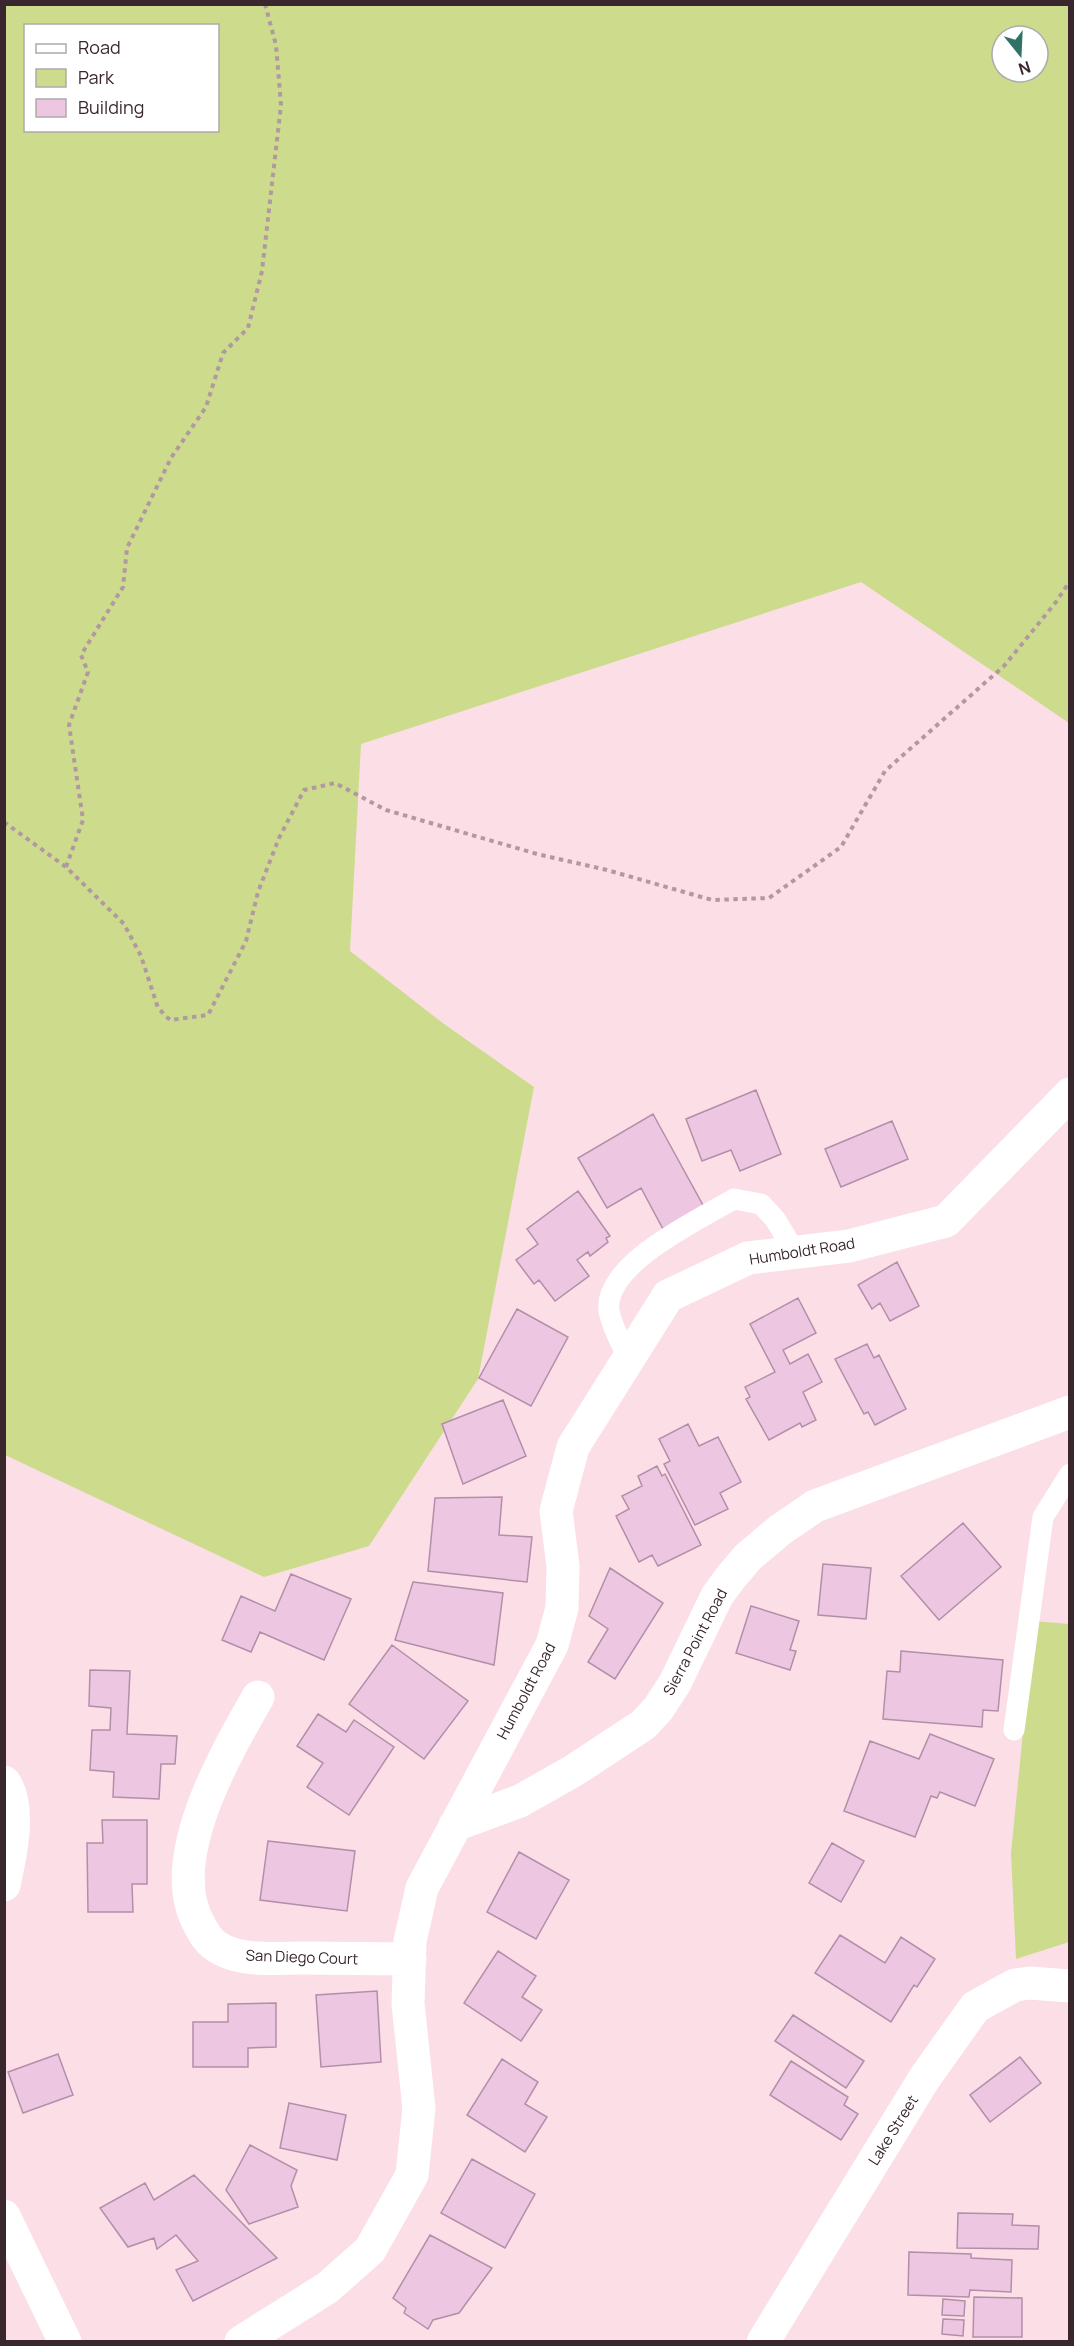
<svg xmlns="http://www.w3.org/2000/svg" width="1074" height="2346" font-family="Manrope,sans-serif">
	<rect width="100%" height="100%" fill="#fcdee7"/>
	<path fill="#ccdc8c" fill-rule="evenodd" d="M5,5H1069V723L861,582L361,744L350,951L444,1024L534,1087L478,1379L369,1546L264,1577L5,1455ZM26,26H218V130H26ZM1002,36H1038V72H1002Z
		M1034,1621L1069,1624V1942L1016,1959L1011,1853Z"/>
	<path fill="#edc6e1" stroke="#b48ea8" stroke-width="1.5" d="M756,1090L781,1154L740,1171L731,1150L702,1161L686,1119Z
		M653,1114L704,1207L663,1229L641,1188L607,1208L578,1158Z
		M892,1121L908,1159L841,1187L825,1149Z
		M578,1191L610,1236L606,1238L608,1242L590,1256L588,1252L577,1260L589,1276L555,1301L539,1280L534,1284L516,1260L538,1244L527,1229Z
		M897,1262L919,1306L890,1321L880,1303L872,1309L858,1285Z
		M798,1298L816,1333L783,1350L790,1364L808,1354L822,1382L803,1392L816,1420L802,1427L800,1423L769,1440L746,1399L750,1397L745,1387L775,1372L750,1324Z
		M517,1309L568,1337L531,1406L479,1378Z
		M867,1344L874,1358L879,1355L906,1409L875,1425L868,1412L864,1414L835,1359Z
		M503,1400L526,1456L463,1484L442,1424Z
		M688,1424L699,1446L718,1437L741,1482L720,1493L728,1509L695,1525L664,1464L670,1461L659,1439Z
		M657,1466L662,1476L665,1474L701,1545L658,1566L652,1555L639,1562L616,1516L629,1509L622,1496L642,1486L638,1476Z
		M502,1497L499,1535L532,1537L527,1582L428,1571L435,1498Z
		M963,1523L1001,1567L939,1620L901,1576Z
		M823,1564L871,1568L866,1619L818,1615Z
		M610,1568L663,1603L615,1679L588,1662L608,1629L589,1616Z
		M291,1574L351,1599L324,1660L260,1632L251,1652L222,1640L241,1596L275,1611Z
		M413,1582L503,1593L494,1665L395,1640Z
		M751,1606L799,1621L790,1650L796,1651L790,1670L736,1653Z
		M392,1645L468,1701L424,1759L349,1704Z
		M901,1651L1003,1660L998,1711L983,1710L982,1727L883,1719L887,1671L900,1672Z
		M90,1670L130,1671L127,1734L177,1736L175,1764H161L159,1799L113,1797L114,1772L90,1770L92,1730H110L111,1708L89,1706Z
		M318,1714L346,1732L354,1720L394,1747L349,1815L307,1787L323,1763L297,1746Z
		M930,1734L994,1759L975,1806L940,1792L937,1798L931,1796L915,1837L844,1811L870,1741L919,1759Z
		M102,1820H147V1884H132L133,1912H88L87,1843H103Z
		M268,1841L355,1851L347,1911L260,1900Z
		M832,1843L864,1861L841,1902L809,1883Z
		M519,1852L569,1880L536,1939L487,1912Z
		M840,1935L885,1963L901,1937L935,1959L917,1987L914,1985L891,2022L815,1973Z
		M498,1951L536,1976L522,1997L542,2010L521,2041L464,2003Z
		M377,1991L381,2062L321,2067L316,1995Z
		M276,2003V2047L248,2048V2067H193V2022H228V2004Z
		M793,2015L864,2061L846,2088L775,2041Z
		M58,2054L73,2095L23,2113L8,2072Z
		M1020,2057L1041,2083L990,2122L970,2095Z
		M502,2059L538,2082L525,2104L547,2117L525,2152L467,2115Z
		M791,2061L848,2097L844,2105L858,2114L841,2140L770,2095Z
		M289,2103L346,2115L337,2160L280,2148Z
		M250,2145L297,2170L291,2186L298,2207L249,2224L226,2190Z
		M472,2159L535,2194L505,2248L441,2213Z
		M194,2175L277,2258L193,2301L176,2270L198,2261L176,2235L157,2249L154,2238L128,2247L100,2208L145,2183L154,2200Z
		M958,2213L1013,2214L1012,2225L1039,2226L1038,2249L957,2248Z
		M430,2235L492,2268L459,2313L433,2320L428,2329L404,2313L406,2308L393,2298Z
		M909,2252L971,2254V2258L1012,2260L1011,2292L970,2290L969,2297L908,2295Z
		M974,2297L1022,2298V2337H973Z
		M943,2299L965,2301L964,2316L942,2315Z
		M943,2319L964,2320L963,2336L942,2334Z"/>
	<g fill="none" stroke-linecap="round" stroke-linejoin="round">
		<path stroke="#b299a1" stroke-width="4" stroke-dasharray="4.5 4.5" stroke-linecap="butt" d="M4,822L66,867L124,924L141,956L158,1008L170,1020L208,1015L246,941L258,892L279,838L304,790L335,783L386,810L537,854L607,870L712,900L769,898L841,847L885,771L1004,666L1056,602L1070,581
			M66,867L83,820L69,725L88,672L81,655L123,587L127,548L171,458L206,407L223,353L248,328L262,271L281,105L276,45L265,4"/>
		<path stroke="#fff" stroke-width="21" d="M628,1357C621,1343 612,1327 609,1311C603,1264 700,1219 734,1199L761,1204L775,1219L795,1252
			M1014,1730L1043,1517L1070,1474"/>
		<path stroke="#fff" stroke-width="33" d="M258,1697C226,1753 163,1860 199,1924C206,1938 212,1946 227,1952C249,1961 277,1958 300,1958C336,1958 373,1959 410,1959
			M4,1782C22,1806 10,1857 4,1885
			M455,1825L520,1801L573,1771L643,1725L658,1709L675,1683L717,1596L731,1577L748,1557L780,1530L815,1506L1070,1412
			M4,2216L65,2342
			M241,2342L327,2288L370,2250L412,2175L419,2108L408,2004L410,1941L422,1888L552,1645L562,1608L563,1566L556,1511L573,1447L668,1296L748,1258L849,1246L946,1221L1070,1094
			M763,2342L924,2079L975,2007L1015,1985L1030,1983L1070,1986"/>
	</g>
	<g text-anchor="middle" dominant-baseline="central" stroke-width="4.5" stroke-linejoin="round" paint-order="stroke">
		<g font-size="15" fill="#39272d" stroke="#fff">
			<text transform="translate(802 1251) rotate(-9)">Humboldt Road</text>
			<text transform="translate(695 1642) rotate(-62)">Sierra Point Road</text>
			<text transform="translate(526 1691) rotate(-62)">Humboldt Road</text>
			<text transform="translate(302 1957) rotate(2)">San Diego Court</text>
			<text transform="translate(893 2130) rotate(-58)">Lake Street</text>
		</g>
	</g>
	<rect width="1074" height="2346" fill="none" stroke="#39272d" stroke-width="12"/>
	<rect x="24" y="24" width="195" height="108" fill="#ffffff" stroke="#b0a9ab" stroke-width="1.5"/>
	<rect x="36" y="44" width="30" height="9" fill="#ffffff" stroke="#b0a9ab" stroke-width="1.5"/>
	<text x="78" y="54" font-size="18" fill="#39272d">Road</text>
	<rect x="36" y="69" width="30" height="18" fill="#ccdc8c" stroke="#b0a9ab" stroke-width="1.5"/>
	<text x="78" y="84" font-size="18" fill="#39272d">Park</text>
	<rect x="36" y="99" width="30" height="18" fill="#edc6e1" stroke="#b0a9ab" stroke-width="1.5"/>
	<text x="78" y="114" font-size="18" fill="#39272d">Building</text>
	<g transform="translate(1020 54) rotate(162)"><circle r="28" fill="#ffffff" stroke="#b0a9ab" stroke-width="1.5"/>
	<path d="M0-4.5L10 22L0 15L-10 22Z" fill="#307366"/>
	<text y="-9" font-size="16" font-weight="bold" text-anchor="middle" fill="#39272d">N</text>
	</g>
</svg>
